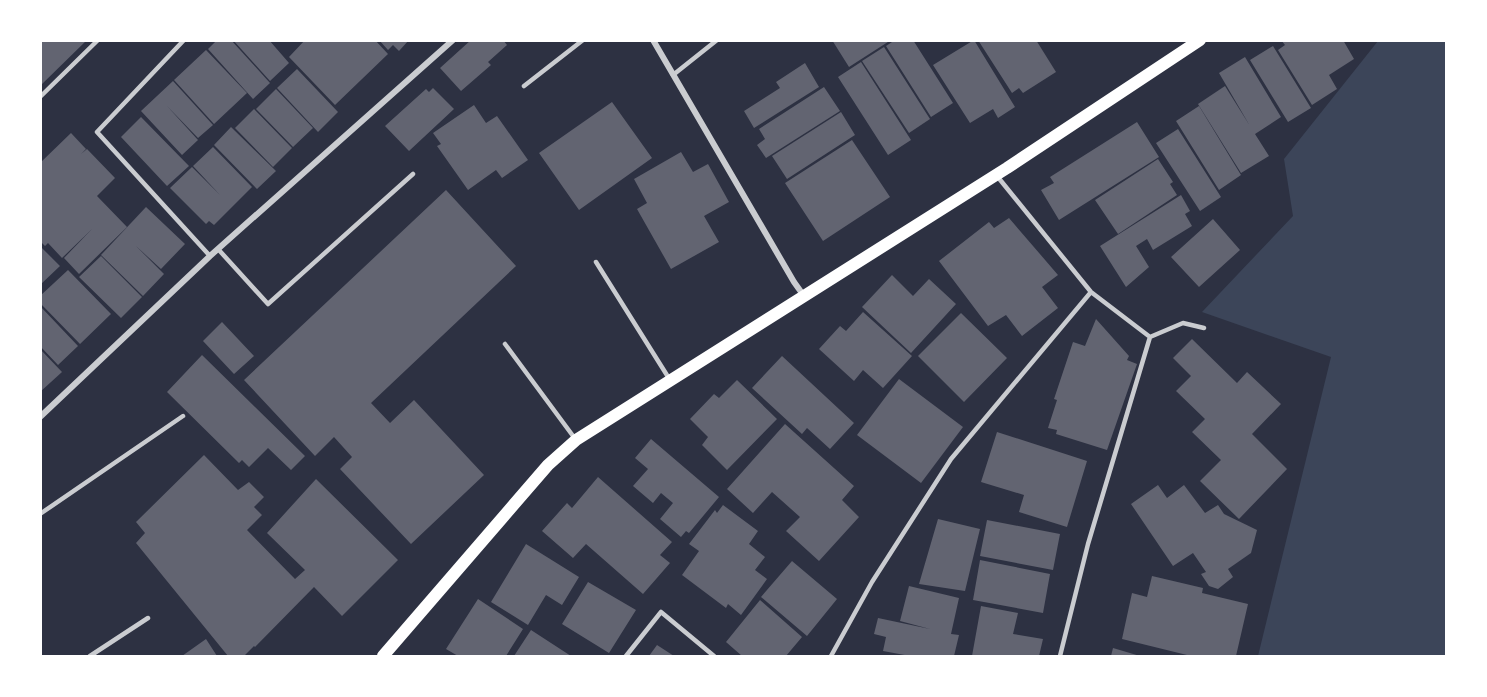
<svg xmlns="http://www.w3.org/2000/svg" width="1487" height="697" font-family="'Alegreya Sans',sans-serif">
	<rect width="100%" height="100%" fill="#2d3142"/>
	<path fill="#3c4559" d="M1378,41H1446V656H1258L1331,357L1202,312L1293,216L1284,159Z"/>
	<path fill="#626471" d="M40,40H87L40,86Z
		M217,40H231L270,83L253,99L208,49Z
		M233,40H269L289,63L270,81Z
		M305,40H375L388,54L335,105L289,57Z
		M379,40H409L399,51L393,45L388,50Z
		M471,40H503L507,45L488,62L491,65L461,91L440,68Z
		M832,40H891L849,67Z
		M895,40H913L953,103L931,117L886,46Z
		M974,40L1015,107L998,118L993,109L970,123L933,65Z
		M978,40H1036L1056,72L1023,93L1019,88L1012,93Z
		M1281,40H1343L1354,59L1329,75L1337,89L1312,105L1278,50L1285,45Z
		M1273,46L1311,108L1288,122L1250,60Z
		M884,47L930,119L909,133L862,61Z
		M206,50L247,93L214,124L174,80Z
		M1245,57L1281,117L1255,134L1269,156L1241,173L1198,104L1225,86L1250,126L1219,73Z
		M861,62L911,140L888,155L838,77Z
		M805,63L819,87L754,128L744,111L780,88L776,82Z
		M297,69L338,112L318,132L277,88Z
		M173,81L213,125L198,138L167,106L198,140L182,155L141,111Z
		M824,87L840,111L766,158L757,145L765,139L759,129Z
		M433,88L454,109L409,151L385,126L426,89L429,92Z
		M276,89L313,128L293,147L256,109Z
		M612,102L652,158L579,210L539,153Z
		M474,105L486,123L497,116L528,160L502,178L496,170L468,190L437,146L441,144L433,133Z
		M1199,106L1241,175L1219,190L1176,121Z
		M254,109L292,148L273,167L235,128Z
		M841,112L855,135L787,179L772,156Z
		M141,117L189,166L167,186L121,137Z
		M1137,122L1159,157L1059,220L1041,190L1054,183L1050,177Z
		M231,127L276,171L257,189L214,145Z
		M1178,129L1221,197L1200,211L1156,143Z
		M71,133L86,149L81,154L87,149L115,178L97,196L127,227L79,274L64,258L92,229L62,258L48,243L45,246L40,241V163Z
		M852,140L890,197L823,241L785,183Z
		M213,147L252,187L214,225L209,221L206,224L170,188L192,167L220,195L193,166Z
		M681,152L693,172L708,164L729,202L704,216L719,242L671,269L637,209L647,203L634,179Z
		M1158,159L1173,182L1170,184L1177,195L1118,234L1095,200Z
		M446,190L516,266L371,403L390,423L414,400L484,475L411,544L340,469L352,457L334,437L315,456L244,380Z
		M1181,195L1190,211L1185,214L1192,226L1153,250L1147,239L1136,246L1149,267L1126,287L1100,246Z
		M146,207L185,244L161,269L136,246L164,274L143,296L101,255Z
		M1009,218L1058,275L1042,287L1058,308L1022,336L1006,315L988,326L939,261L989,222L994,228Z
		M1213,219L1240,250L1199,287L1171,257Z
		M40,246L60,266L40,285Z
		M101,256L142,297L121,318L79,277Z
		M68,270L111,314L80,344L40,303V296Z
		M892,275L913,296L929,279L956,304L911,353L862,307Z
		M40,306L78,346L58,365L40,346Z
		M863,312L912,356L883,388L863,370L854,381L819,349L840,326L846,331Z
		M961,313L1007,358L964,402L918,356Z
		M1096,319L1129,356L1127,360L1137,364L1107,450L1056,434L1057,430L1048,428L1057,400L1054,399L1073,342L1085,346Z
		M222,322L254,356L234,374L203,341Z
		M1192,339L1237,383L1247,372L1281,404L1252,434L1287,469L1239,519L1200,481L1221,460L1192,432L1205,419L1176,391L1191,376L1173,358Z
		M40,349L62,372L40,392Z
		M202,355L305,456L291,470L268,448L249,467L242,460L239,463L167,392Z
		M782,356L854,423L830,449L807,428L802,434L752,388Z
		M899,379L963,427L921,483L857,435Z
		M737,380L777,419L727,470L702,445L708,437L690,419L714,394L719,398Z
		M785,424L854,486L842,500L859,517L819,561L786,531L800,517L772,492L753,513L727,489Z
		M997,432L1087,461L1067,527L1019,512L1024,495L981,482Z
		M651,439L719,497L689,533L686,531L681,537L660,519L673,503L661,493L653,503L633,486L648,469L635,458Z
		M204,455L238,490L249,482L264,497L254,507L262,515L247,530L295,579L305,570L267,533L316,479L398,560L342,616L314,587L255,647L254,646L244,656H228L136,543L145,533L136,522Z
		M598,477L672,542L660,555L670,563L643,594L586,544L573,558L542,531L567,503L572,508Z
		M1158,485L1167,498L1184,485L1205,513L1218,505L1224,514L1257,530L1251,553L1228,569L1233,577L1218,589L1209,586L1201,574L1206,572L1193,553L1173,566L1131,504Z
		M723,505L758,531L749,544L765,557L755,570L767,579L741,615L728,604L726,608L682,575L699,551L689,544L715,510L717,513Z
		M938,519L980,529L965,591L919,584Z
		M987,520L1060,534L1053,570L980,556Z
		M526,544L579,577L562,605L546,595L528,625L491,602Z
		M980,560L1050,574L1043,613L973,600Z
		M792,561L837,599L807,636L761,597Z
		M1152,576L1203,588L1202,593L1248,604L1236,656H1191L1122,639L1132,593L1147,597Z
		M588,582L636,610L609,653L562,624Z
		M909,586L959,598L951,634L959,635L954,656H910L883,651L886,637L874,634L878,618L930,629L900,621Z
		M478,599L523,629L506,656H458L446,649Z
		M760,600L802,637L786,656H742L726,642Z
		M981,606L1018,613L1013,634L1043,639L1039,656H972Z
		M531,630L571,656H514Z
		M206,639L217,656H182Z
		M657,645L674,656H649Z
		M1113,648L1140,656H1111Z"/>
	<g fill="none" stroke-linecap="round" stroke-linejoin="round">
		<path stroke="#caccd0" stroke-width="4.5" d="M184,40L97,132L210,256
			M673,75L717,40
			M524,86L583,40
			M40,97L98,40
			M997,176L1091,292L1150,337L1183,323L1204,328
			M218,249L268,304L413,174
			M596,262L670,380
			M505,344L576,440
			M40,514L183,416
			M90,656L148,618
			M626,656L661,612L714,656
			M831,656L872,582L951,459L1091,292
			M1060,656L1088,544L1150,337"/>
		<path stroke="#caccd0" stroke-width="6" d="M653,40L794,282L804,296
			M40,417L210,256L453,40"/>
		<path stroke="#fff" stroke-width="12" d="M383,656L548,465L576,440L1007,168L1200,40"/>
	</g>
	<rect width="1487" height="697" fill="none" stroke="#ffffff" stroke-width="84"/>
</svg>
